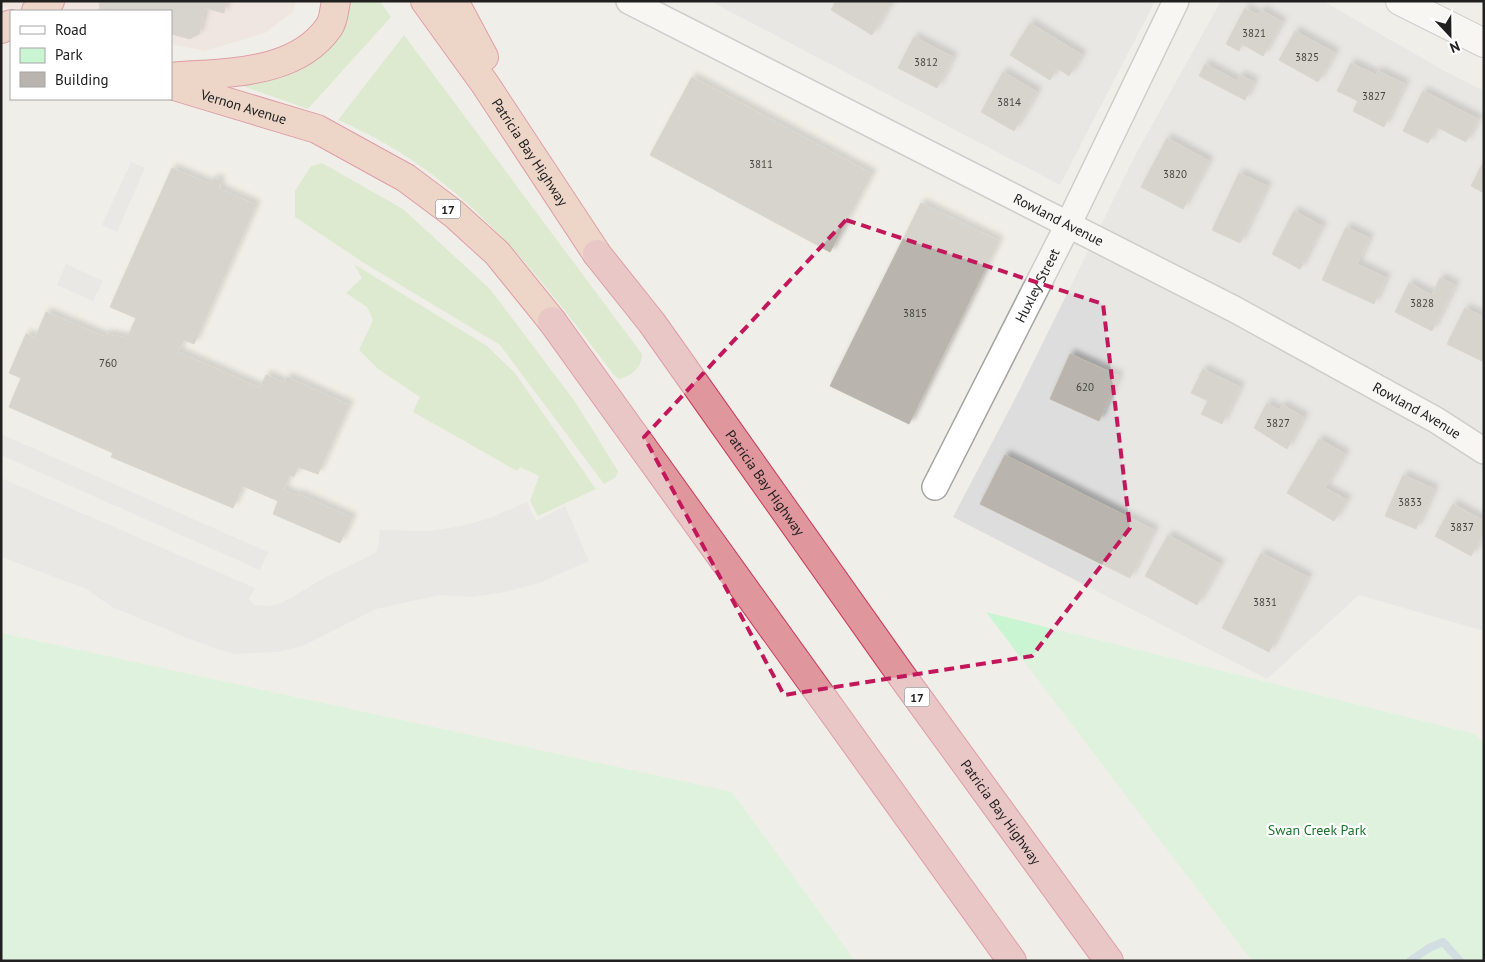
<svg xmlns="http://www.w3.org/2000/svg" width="1485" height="962" font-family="'PT Sans',sans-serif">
	<defs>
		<filter id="shadow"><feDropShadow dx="4.5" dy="-4.5" stdDeviation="2.5" flood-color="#0004"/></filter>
	</defs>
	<rect width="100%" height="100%" fill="#f0eee8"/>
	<path fill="#dedddd" d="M710,1H1155L1060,185Z
		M1221,1H1323L1441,69L1484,91V631L1359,595L1267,679L953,517L1018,393L1136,154Z"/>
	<path fill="#eedcd9" d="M1,1H296L294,11L265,33L205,51L171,44V11H19L1,7Z"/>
	<path fill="#c6e4b3" d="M349,1H380L391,17L308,109L237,84C285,72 344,63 349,1Z
		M404,35L642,354C642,368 631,376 619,379L613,374C535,270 462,173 338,120Z
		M322,163L403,209L490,289L576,403L618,471L616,477L604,484L500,345L364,263L295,217V191L311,166Z
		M354,264L487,346L515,373L596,489L538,516L530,501L539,476L520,467L517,471L413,412L420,397L378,369L359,350L373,320L367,307L346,293L362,278Z"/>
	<path fill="#caf5d2" d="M986,612L1474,734L1484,744V961H1252Z
		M1,633L732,792L855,961H1Z"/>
	<path fill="#e0e0e0" d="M131,162L145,168L117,232L102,225Z
		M66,264L103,281L93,301L57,285Z
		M1,434L268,552L260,570L1,455Z
		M1,478L255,588L249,599L254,605L271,606L284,602L322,579L377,552L380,530L429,531L462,526L490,518L527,502L536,521L565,506L589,561L539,583L505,592L472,597L440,595L376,609L305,645L278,652L233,654L197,642L112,607L86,589L1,557Z"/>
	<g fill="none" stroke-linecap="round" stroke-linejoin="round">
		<path stroke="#adcad9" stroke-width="8" d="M1410,961L1429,948L1443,942L1460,961"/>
	</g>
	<path fill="#b9b4ad" stroke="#c0b7ab" filter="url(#shadow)" d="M100,1H226L224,13L205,8L199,34L190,39L171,34V11H99Z
		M836,1H892L872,35L831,10Z
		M1245,8L1258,15L1261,10L1282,22L1263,56L1242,44L1239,51L1226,44Z
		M1030,23L1082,55L1069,76L1057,68L1050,80L1010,55Z
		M1295,31L1335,53L1318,82L1279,60Z
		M914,37L953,57L937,88L898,68Z
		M1351,63L1376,75L1378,71L1405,84L1384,127L1353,111L1358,101L1337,91Z
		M1205,64L1237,81L1240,75L1254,82L1245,100L1199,76Z
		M1003,72L1037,92L1014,131L981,112Z
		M692,77L872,174L830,252L650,155Z
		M1423,91L1478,119L1466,142L1437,127L1428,143L1403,131Z
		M1167,138L1209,161L1183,209L1141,187Z
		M1484,161V193L1471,186Z
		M172,168L209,184L212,180L219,179L220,189L256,205L194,344L184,340L178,352L260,388L266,375L284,383L287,377L349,405L318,474L298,467L294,477L290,475L283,490L297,496L298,494L352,518L340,543L273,514L278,501L243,486L233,508L111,457L113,453L9,407L21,378L9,373L26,334L35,338L46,312L105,337L106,334L127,338L136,318L110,307Z
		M1239,173L1267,186L1240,243L1212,230Z
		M921,203L999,241L909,424L830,386Z
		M1294,211L1322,226L1300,269L1272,254Z
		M1346,227L1369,238L1357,264L1386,278L1374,304L1322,280Z
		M1440,278L1455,285L1432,331L1395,312L1409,283L1432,295Z
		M1465,308L1484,317V362L1447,344Z
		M1070,354L1119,376L1099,421L1050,399Z
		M1203,369L1240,387L1222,424L1201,414L1208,401L1191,393Z
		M1267,403L1279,410L1282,405L1304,417L1287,449L1254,428Z
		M1319,439L1345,454L1325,488L1347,500L1334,521L1287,493Z
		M1005,455L1154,530L1130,578L980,504Z
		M1403,475L1434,489L1416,529L1385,516Z
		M1453,504L1484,521V533L1471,556L1435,536Z
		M1168,535L1220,564L1197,605L1145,576Z
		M1261,553L1308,577L1269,652L1222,628Z"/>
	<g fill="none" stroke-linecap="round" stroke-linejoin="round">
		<defs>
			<g id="minor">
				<path id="s1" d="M629,1L1234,309L1436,420L1484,451"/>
				<path id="s2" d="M935,487L1068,225L1176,1"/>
			</g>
			<path id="tertiary" d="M1400,1L1484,43"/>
			<g id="trunk">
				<path id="s3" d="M425,1L485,84L597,254"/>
				<path d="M454,1L484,57"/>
				<path d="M36,11L50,1"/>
				<path d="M1,29L11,24"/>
				<path d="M171,77C224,72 295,76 329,27C334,20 334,9 336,1"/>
				<path id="s4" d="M171,85L317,129L406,178L454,214L497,253L552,321"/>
			</g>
			<g id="motorway">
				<path id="s5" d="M597,254L652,323L899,672L1109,961"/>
				<path d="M552,321L1012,961"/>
			</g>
		</defs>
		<use href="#minor" stroke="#a4a4a4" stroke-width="28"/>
		<use href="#tertiary" stroke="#a4a4a4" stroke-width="30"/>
		<use href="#trunk" stroke="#ca385a" stroke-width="30"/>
		<use href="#motorway" stroke="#ca385a" stroke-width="30"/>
		<use href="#minor" stroke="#fff" stroke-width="25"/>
		<use href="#tertiary" stroke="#fff" stroke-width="28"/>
		<use href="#trunk" stroke="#e9b9a3" stroke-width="28"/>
		<use href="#motorway" stroke="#df979d" stroke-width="28"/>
	</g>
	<path d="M0 0H1485V962H0ZM846,220L1103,304L1130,528L1032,656L784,695L644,437Z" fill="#f0eee8" fill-opacity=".55" fill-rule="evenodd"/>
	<path fill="none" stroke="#c2185b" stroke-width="4" stroke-dasharray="10 6" stroke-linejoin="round" d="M846,220L1103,304L1130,528L1032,656L784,695L644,437Z"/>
	<g text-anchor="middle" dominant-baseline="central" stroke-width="4.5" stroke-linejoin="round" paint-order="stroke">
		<g font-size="11" fill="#464543">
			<text x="1254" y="33">3821</text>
			<text x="1307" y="57">3825</text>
			<text x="926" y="62">3812</text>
			<text x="1374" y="96">3827</text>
			<text x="1009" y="102">3814</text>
			<text x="761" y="164">3811</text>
			<text x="1175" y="174">3820</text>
			<text x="1422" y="303">3828</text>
			<text x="915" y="313">3815</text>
			<text x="108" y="363">760</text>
			<text x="1085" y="387">620</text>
			<text x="1278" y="423">3827</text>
			<text x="1410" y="502">3833</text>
			<text x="1462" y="527">3837</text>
			<text x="1265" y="602">3831</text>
		</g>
		<g fill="#fff" stroke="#636363" stroke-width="1">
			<rect x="435.5" y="199.5" width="25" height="19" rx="4"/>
			<rect x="904.5" y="687.5" width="25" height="19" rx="4"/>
		</g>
		<g font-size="12" font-weight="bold" fill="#202020">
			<text x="448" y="209">17</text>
			<text x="917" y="697">17</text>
		</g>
		<g font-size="14" fill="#202020" stroke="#fff">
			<text stroke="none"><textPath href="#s4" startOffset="76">Vernon Avenue</textPath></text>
			<text stroke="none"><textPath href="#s3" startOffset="184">Patricia Bay Highway</textPath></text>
			<text stroke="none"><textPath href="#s1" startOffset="482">Rowland Avenue</textPath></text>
			<text stroke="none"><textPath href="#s2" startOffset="226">Huxley Street</textPath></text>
			<text stroke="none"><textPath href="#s1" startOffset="888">Rowland Avenue</textPath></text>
			<text stroke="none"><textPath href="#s5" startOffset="284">Patricia Bay Highway</textPath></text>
			<text stroke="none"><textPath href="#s5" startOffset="689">Patricia Bay Highway</textPath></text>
		</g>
		<g font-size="14" fill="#177529" stroke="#fff">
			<text x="1317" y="830">Swan Creek Park</text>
		</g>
	</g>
	<rect width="1485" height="962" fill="none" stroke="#202020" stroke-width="5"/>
	<rect x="10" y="10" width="162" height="90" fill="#ffffff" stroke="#a6a6a6"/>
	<rect x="20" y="26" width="25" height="8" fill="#ffffff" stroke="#a6a6a6"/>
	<text x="55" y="35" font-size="15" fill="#202020">Road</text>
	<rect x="20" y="48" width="25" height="15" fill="#caf5d2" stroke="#a6a6a6"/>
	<text x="55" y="60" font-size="15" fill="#202020">Park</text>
	<rect x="20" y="72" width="25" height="15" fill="#b9b4ad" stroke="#a6a6a6"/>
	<text x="55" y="85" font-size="15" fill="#202020">Building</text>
	<g transform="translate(1450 35) rotate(158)" stroke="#ffffff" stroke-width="4" paint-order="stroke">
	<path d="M0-4L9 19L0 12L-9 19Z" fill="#202020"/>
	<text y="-8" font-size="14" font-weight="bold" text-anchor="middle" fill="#202020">N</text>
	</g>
</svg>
